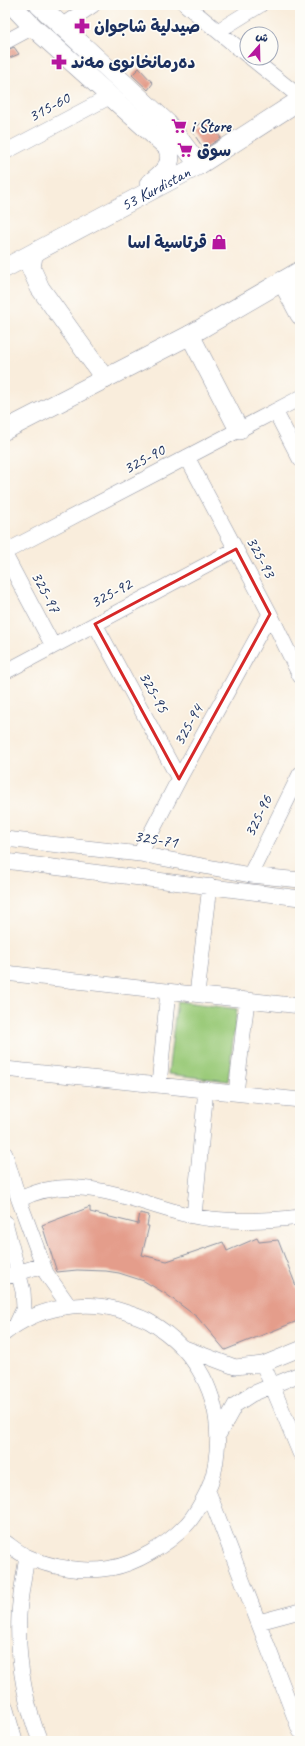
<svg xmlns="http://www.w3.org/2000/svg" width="305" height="1746" font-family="Caveat,'Playpen Sans Arabic',sans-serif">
	<rect width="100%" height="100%" fill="#fdfcf7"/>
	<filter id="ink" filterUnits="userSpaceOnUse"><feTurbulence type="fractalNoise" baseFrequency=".025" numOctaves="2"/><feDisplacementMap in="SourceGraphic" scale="8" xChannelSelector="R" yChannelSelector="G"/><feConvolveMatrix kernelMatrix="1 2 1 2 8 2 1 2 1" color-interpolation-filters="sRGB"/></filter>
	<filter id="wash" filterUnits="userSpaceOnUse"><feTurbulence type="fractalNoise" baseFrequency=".012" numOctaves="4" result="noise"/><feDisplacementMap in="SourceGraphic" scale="16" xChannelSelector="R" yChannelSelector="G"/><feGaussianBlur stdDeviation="0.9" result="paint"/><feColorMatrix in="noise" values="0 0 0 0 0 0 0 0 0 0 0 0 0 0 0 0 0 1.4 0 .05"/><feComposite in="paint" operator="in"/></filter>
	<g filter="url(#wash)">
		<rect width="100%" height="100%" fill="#f9eddc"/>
		<path fill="#9bcb7a" stroke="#5b7d6c" d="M177,1001L237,1009L228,1081L168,1074Z"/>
		<g id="blocks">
			<path fill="#e49d8b" d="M14,47L19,54L5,60V51Z
				M139,68L153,83L148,90L132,75Z
				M208,119L221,138L204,149L191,130Z
				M90,1207V1212L138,1224L140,1213L149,1215L147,1226H149L142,1255L167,1261L223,1242L227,1251L257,1238L259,1242L278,1240L300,1296V1320L225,1350L197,1317L166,1294L144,1281L119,1273L106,1271L77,1270L57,1272L42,1225Z"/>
		</g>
	</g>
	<g filter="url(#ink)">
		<use href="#blocks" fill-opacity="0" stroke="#8a8e9d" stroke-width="1"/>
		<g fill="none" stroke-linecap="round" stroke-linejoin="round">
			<defs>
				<path id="minor" d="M186,5L247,55
					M60,27L93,5
					M218,31L260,5
					M5,42L33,27
					M251,58L300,97
					M5,152L111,96
					M275,411L300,459
					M187,457L270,614L300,676
					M5,552L300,398
					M5,555L53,646
					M95,624L179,779
					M5,672L236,549
					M5,839L140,854L250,875L300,880
					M140,854L179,779L270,614
					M5,861L300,898
					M250,875L300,774
					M5,973L300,1006
					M197,994L210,886
					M5,1069L300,1100
					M159,1085L168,991
					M236,1093L247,1000
					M5,1154L19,1200L46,1273L69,1306
					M19,1200C73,1170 134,1202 188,1215C222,1223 265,1221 300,1217
					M194,1216L206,1089
					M5,1222L23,1291L24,1308L17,1323
					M5,1277L43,1265
					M5,1333C36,1308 84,1298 122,1311C131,1314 142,1317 150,1322C197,1350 222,1397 217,1451C216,1464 213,1480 207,1492C202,1502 192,1520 184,1527C167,1545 135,1564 111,1568C85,1573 52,1568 28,1557C20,1554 12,1547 5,1542
					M182,1347L235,1367L263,1364L300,1349
					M263,1364L300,1453
					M219,1434L235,1405L252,1394L300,1374
					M208,1491L300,1731
					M27,1557C24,1576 20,1595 19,1615C17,1658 24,1701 40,1741
					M259,1622L300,1611
					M5,1706L15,1741"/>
				<g id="major">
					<path d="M12,5L33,27L167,147C176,165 161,174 149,184"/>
					<path d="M39,5L167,123L199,165"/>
					<path d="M37,251L33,256L31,268L40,288L105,379"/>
					<path id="s1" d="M5,268L199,165L300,100"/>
					<path d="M282,281L300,315"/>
					<path d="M190,335L239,430"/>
					<path d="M5,430L190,335L300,271"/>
				</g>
			</defs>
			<use href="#minor" stroke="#8a8e9d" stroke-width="16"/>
			<use href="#major" stroke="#8a8e9d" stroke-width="20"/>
			<use href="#minor" stroke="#fff" stroke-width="15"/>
			<use href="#major" stroke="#fff" stroke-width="19"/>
		</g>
	</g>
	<path fill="none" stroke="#d62828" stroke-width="3" stroke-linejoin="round" d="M236,549L270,614L179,779L95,624Z"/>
	<defs>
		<symbol id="pharmacy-bare" viewBox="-9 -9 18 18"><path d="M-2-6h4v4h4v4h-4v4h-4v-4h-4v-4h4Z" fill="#b5179e" stroke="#fdfcf7" stroke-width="2.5" paint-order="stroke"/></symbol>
		<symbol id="supermarket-bare" viewBox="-9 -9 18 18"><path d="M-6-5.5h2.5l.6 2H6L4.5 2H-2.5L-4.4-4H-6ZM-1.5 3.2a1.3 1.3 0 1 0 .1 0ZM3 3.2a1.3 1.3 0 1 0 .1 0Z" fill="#b5179e" stroke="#fdfcf7" stroke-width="2.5" paint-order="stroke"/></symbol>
		<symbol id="shop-bare" viewBox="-9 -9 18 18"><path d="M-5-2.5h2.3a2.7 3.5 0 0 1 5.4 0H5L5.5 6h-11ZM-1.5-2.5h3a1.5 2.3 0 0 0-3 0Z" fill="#b5179e" stroke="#fdfcf7" stroke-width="2.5" paint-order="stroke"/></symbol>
	</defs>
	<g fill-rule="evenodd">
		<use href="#pharmacy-bare" x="71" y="15" width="22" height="22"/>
		<use href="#pharmacy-bare" x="48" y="51" width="22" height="22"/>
		<use href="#supermarket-bare" x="168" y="115" width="22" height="22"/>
		<use href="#supermarket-bare" x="174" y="139" width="22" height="22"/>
		<use href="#shop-bare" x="208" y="231" width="22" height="22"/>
	</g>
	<g text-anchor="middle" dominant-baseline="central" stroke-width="3.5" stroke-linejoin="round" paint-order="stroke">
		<g font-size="17" font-weight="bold" fill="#1b2f5e" stroke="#fdfcf7" text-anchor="start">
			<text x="94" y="26">صيدلية شاجوان</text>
			<text x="71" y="62">دەرمانخانوی مەند</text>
			<text x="191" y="126">i Store</text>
			<text x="197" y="150">سوق</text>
			<text x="207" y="242" text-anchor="end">قرتاسیة اسا</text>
		</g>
		<g font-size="17" fill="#1b2f5e" stroke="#fdfcf7">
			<text transform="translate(49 107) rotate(-28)">315-60</text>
			<text stroke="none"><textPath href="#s1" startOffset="170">53 Kurdistan</textPath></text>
			<text transform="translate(144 459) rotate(-28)">325-90</text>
			<text transform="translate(261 557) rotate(62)">325-93</text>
			<text transform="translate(46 592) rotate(62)">325-97</text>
			<text transform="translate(111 593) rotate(-28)">325-92</text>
			<text transform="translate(154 692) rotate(61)">325-95</text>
			<text transform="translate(188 725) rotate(-61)">325-94</text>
			<text transform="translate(258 816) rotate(-64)">325-96</text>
			<text transform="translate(156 839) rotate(9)">325-71</text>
		</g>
	</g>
	<rect width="305" height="1746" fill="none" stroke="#fdfcf7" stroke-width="20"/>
	<g transform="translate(259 46) rotate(20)"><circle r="19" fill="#fdfcf7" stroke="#a3aaba"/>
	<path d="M0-3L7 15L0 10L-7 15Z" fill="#b5179e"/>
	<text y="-6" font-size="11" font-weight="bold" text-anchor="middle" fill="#1b2f5e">ش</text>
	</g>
</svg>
